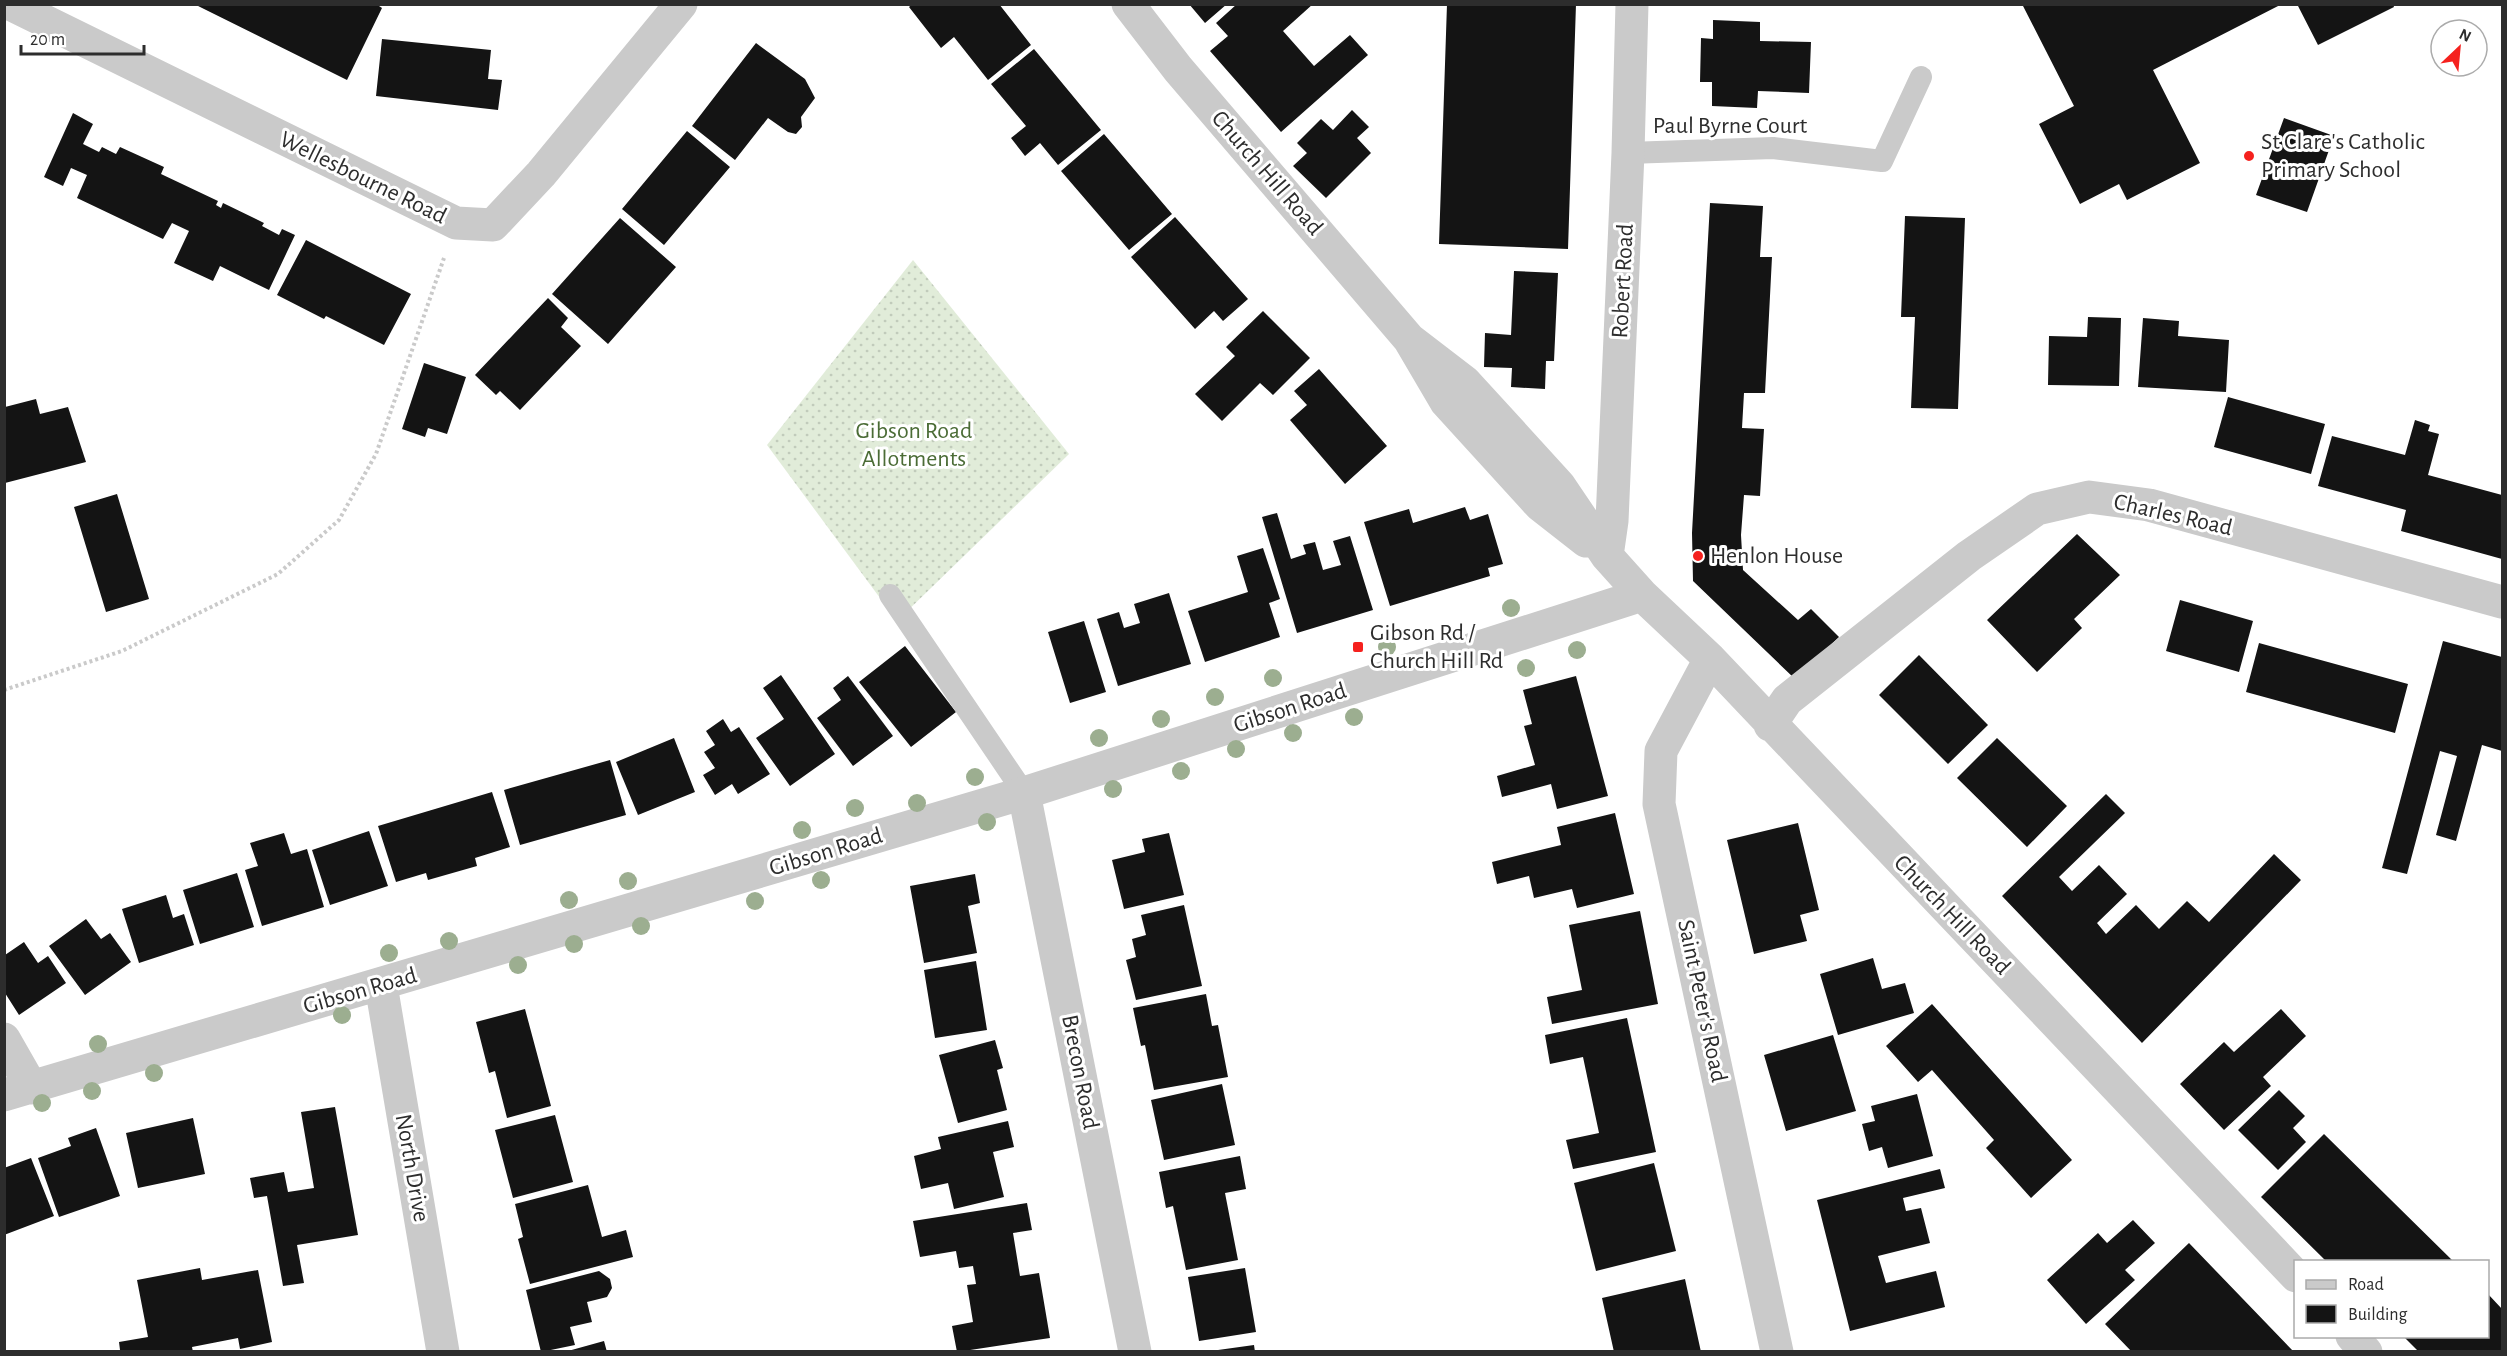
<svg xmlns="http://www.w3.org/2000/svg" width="2507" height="1356" font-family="'Alegreya Sans',sans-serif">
	<defs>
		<pattern id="garden-dots" width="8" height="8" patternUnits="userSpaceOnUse" patternTransform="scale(1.5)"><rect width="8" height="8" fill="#e1ecd9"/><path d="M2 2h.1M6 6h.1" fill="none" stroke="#c1cbbb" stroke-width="1.8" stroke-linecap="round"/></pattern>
	</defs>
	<rect width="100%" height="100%" fill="#fff"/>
	<path fill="url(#garden-dots)" d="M913,260L1069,454L897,621L767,445Z"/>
	<path fill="#141414" d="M194,4H376L382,8L347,80Z
		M912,4H999L1031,45L988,80L954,37L941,48L909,7Z
		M1189,4H1227L1205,23Z
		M1237,4H1313L1283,31L1314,66L1350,35L1368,55L1281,132L1210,51L1228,36L1216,23Z
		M1447,4H1576L1568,249L1439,244Z
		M2022,4H2282L2153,70L2200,163L2127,200L2119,184L2080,204L2039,124L2074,106Z
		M2297,4H2393L2394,7L2318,45Z
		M1713,20L1760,22V41L1811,42L1809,93L1758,91L1757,108L1712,106V82H1700L1701,38L1713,39Z
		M382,39L491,50L488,79L502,80L498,110L376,96Z
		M756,43L805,79L815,98L801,117L802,127L796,134L788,132L768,118L735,160L692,126Z
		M1034,49L1101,130L1058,165L1040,143L1025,156L1011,138L1026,126L991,84Z
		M1352,110L1369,127L1357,138L1371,153L1326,198L1293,166L1307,153L1297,143L1321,119L1333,130Z
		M73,113L93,124L83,144L99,152L102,147L116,154L120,147L164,167L161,174L218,201L216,205L221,208L223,203L264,223L262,226L279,235L282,229L295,235L269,290L220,266L213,281L174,263L189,231L172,223L163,239L77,198L87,175L71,168L63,186L44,177Z
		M2284,118L2334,136L2307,212L2256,195Z
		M687,131L730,167L664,245L622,209Z
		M1104,134L1172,214L1129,250L1061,171Z
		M1710,203L1763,206L1760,257H1772L1765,393H1744L1742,428L1764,429L1760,496L1744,495L1741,535L1743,570L1798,620L1811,609L1839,637L1795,679L1693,581L1692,533Z
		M1905,216L1965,218L1958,409L1911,408L1915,317H1901Z
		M1175,217L1248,299L1223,321L1214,311L1195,329L1131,257Z
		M620,218L676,267L608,344L552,294Z
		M306,240L411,294L384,345L326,316L324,319L277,295Z
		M1514,271L1558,273L1554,361H1546L1545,389L1511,387L1512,368L1484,367L1485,333L1511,335Z
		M548,298L568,318L561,327L581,346L520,410L500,391L496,395L475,375Z
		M1263,311L1310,358L1273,395L1260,383L1222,421L1195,394L1235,356L1226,347Z
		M2088,317L2121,318L2119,386L2048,385L2049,336L2087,337Z
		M2143,318L2179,321L2178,336L2229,340L2226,392L2138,387Z
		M424,363L466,377L447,434L428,428L425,437L402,429Z
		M1319,369L1387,446L1345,484L1290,420L1307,405L1294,391Z
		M2228,397L2325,424L2311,474L2214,447Z
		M36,399L40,414L68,407L86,462L5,483V407Z
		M2415,420L2430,425L2428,431L2439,434L2428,475L2502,495V559L2401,531L2406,510L2318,486L2332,436L2405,455Z
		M117,494L149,599L106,612L74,507Z
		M1465,507L1470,520L1488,514L1503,564L1488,568L1490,576L1390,606L1364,522L1409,509L1413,523Z
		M1277,513L1291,559L1306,554L1303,545L1315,542L1323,570L1341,565L1333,541L1350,536L1373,610L1297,633L1262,517Z
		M2077,534L2120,575L2074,619L2082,628L2037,672L1987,620Z
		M1263,548L1280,599L1269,603L1280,637L1205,662L1188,611L1248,592L1237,556Z
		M1169,593L1191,664L1118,686L1097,619L1119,612L1124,628L1140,623L1134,604Z
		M2180,600L2253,621L2239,672L2166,651Z
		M1084,621L1106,692L1070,703L1048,632Z
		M2443,641L2502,657V751L2482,745L2456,841L2436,835L2457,756L2440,751L2407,874L2382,868Z
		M2259,643L2408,684L2395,733L2246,692Z
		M905,646L956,712L911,747L859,682Z
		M1919,655L1988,725L1948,764L1879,695Z
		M781,675L835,754L790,786L756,738L784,719L763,688Z
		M848,676L893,736L853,766L817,718L841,700L833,688Z
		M1576,676L1608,796L1557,809L1551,784L1502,797L1497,776L1535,765L1524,726L1532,724L1523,690Z
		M723,719L731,732L739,727L770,774L738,794L732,784L715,795L703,775L715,768L704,752L715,745L706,731Z
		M674,738L695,792L638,815L616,762Z
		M1997,738L2067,806L2027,847L1957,778Z
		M610,760L626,815L520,845L504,790Z
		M492,792L510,847L475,858L477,866L428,880L426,873L396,882L378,826Z
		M2106,794L2125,813L2059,877L2072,891L2099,865L2127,894L2097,923L2106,934L2136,905L2159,929L2187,901L2209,922L2274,854L2301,880L2142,1043L2002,896Z
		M1615,813L1634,894L1577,908L1572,889L1534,898L1529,876L1497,884L1492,862L1561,845L1557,827Z
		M1798,823L1819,910L1800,915L1807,941L1754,954L1727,840Z
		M369,831L388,886L330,905L312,850Z
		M284,833L291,854L307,849L324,907L262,926L245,870L258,866L250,843Z
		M1169,833L1184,895L1124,909L1112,860L1145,852L1142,839Z
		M237,873L254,927L200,944L183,890Z
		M975,874L980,903L968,906L977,953L924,963L910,886Z
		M166,895L173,918L184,914L194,945L139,963L122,909Z
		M1184,905L1202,986L1136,1000L1126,960L1136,957L1132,939L1146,935L1141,915Z
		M1640,911L1658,1004L1552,1024L1547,997L1582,990L1569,925Z
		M86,919L101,939L110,933L131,962L85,995L49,946Z
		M24,942L38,963L48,956L66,983L19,1015L5,993V955Z
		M1873,958L1882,989L1905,983L1914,1013L1838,1035L1820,974Z
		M976,961L987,1030L935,1038L924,970Z
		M1206,994L1212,1026L1218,1025L1228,1077L1154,1090L1145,1045L1141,1046L1133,1008Z
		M1932,1004L2072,1160L2031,1198L1986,1148L1994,1140L1932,1070L1918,1082L1886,1046Z
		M525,1009L551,1106L507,1118L495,1071L489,1073L476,1022Z
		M2281,1009L2306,1036L2263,1077L2271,1086L2224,1130L2180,1084L2224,1042L2234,1052Z
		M1627,1018L1656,1152L1573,1169L1566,1140L1599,1133L1583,1057L1550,1064L1545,1035Z
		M1833,1035L1856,1111L1786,1131L1764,1055Z
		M995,1040L1003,1068L997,1070L1007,1110L958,1123L939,1055Z
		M1222,1084L1235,1145L1164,1160L1151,1100Z
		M2279,1090L2305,1116L2293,1128L2306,1142L2278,1170L2238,1130Z
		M1917,1094L1933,1156L1888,1168L1882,1147L1869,1151L1862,1124L1875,1121L1871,1106Z
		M335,1107L358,1235L297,1245L304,1283L283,1286L267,1196L254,1198L250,1178L284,1172L288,1192L314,1188L301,1112Z
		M555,1115L573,1182L513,1198L495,1130Z
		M193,1118L205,1174L138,1188L126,1133Z
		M1008,1121L1014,1147L993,1152L1004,1197L954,1209L948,1183L921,1189L914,1156L941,1149L938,1137Z
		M96,1128L120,1196L59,1217L38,1158L71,1146L68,1138Z
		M2324,1134L2454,1262H2327L2261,1197Z
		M1240,1156L1246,1189L1225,1193L1238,1260L1186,1270L1173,1206L1166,1208L1159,1172Z
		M31,1158L54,1216L4,1235V1168Z
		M1654,1163L1676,1251L1596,1271L1574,1183Z
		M1940,1169L1945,1188L1903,1198L1906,1211L1921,1208L1930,1243L1878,1256L1886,1283L1936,1271L1945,1307L1850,1331L1817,1200Z
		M588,1185L602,1237L626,1230L633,1257L530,1284L518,1239L523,1237L515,1204Z
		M1027,1203L1032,1230L1013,1233L1020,1276L1039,1273L1050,1338L957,1352L952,1326L973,1322L967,1285L976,1284L973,1266L959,1268L956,1251L920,1257L913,1221Z
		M2133,1220L2155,1243L2125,1270L2135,1280L2086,1324L2047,1280L2098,1233L2107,1243Z
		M2189,1243L2294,1352H2132L2105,1324Z
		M200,1268L202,1280L258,1270L272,1342L240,1349L238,1338L192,1347L193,1352H116L120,1350L119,1342L148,1337L137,1280Z
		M1245,1268L1256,1332L1199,1341L1188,1277Z
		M599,1271L610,1279L612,1288L607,1297L587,1302L592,1322L570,1327L575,1345L541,1352L526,1290Z
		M1685,1279L1701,1352H1614L1602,1298Z
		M2488,1294L2502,1309V1352H2419L2403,1336H2488Z
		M604,1341L607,1352H568V1351Z
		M1254,1345L1255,1352H1218V1350Z"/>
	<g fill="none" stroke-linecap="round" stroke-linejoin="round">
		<path stroke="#cacaca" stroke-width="4" stroke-dasharray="3 3" stroke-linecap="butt" d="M4,690L122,651L278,574L339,520L376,454L444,258"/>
		<path stroke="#cacaca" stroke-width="22" d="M1628,153L1773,148L1882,161L1921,77
			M890,595L1024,793"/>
		<path stroke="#cacaca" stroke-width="33" d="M10,4L456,223L493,225L541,174L681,4
			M1128,4L1178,69L1409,339L1446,402L1540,505L1586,541
			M1409,339L1465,382L1559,485L1607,556L1642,595L1710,659L2296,1276
			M1607,556L1612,521L1628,153L1632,4
			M1710,659L1661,751L1659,804L1777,1352
			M1770,725L1787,700L1969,556L2037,509L2089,497L2149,505L2502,602
			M1024,793L1135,1352
			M381,985L443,1352
			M4,1039L32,1088
			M4,1095L1024,793L1642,595
			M2352,1336L2366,1352"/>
	</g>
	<g fill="#9cae90">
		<circle cx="1511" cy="608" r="9"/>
		<circle cx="1387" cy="647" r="9"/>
		<circle cx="1577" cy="650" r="9"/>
		<circle cx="1526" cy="668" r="9"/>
		<circle cx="1273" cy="678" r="9"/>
		<circle cx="1215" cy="697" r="9"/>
		<circle cx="1354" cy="717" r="9"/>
		<circle cx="1161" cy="719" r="9"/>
		<circle cx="1293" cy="733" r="9"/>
		<circle cx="1099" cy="738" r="9"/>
		<circle cx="1236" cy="749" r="9"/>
		<circle cx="1181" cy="771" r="9"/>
		<circle cx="975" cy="777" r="9"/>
		<circle cx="1113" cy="789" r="9"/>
		<circle cx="917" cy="803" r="9"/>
		<circle cx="855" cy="808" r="9"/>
		<circle cx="987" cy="822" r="9"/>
		<circle cx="802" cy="830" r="9"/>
		<circle cx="821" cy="880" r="9"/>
		<circle cx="628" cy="881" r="9"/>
		<circle cx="569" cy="900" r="9"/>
		<circle cx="755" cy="901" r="9"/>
		<circle cx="641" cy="926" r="9"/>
		<circle cx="449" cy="941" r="9"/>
		<circle cx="574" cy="944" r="9"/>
		<circle cx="389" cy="953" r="9"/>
		<circle cx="518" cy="965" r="9"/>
		<circle cx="342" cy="1015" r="9"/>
		<circle cx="98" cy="1044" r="9"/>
		<circle cx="154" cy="1073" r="9"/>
		<circle cx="92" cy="1091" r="9"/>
		<circle cx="42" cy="1103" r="9"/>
	</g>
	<g fill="#f5211e" stroke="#fff" stroke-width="2">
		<circle cx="2249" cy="156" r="6"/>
		<circle cx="1698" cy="556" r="6"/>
		<rect x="1352" y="641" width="12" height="12" rx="3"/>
	</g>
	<g text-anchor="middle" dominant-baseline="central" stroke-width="6" stroke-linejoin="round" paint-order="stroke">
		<g font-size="24" fill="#2d2d2d" stroke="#fff">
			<text x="1730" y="126">Paul Byrne Court</text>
			<text transform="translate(1267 173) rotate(49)">Church Hill Road</text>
			<text transform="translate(363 178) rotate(26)">Wellesbourne Road</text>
			<text transform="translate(1623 281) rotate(-87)">Robert Road</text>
			<text transform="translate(2173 515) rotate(13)">Charles Road</text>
			<text transform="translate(1290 708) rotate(-18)">Gibson Road</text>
			<text transform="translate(826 852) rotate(-17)">Gibson Road</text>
			<text transform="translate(1952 915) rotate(46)">Church Hill Road</text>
			<text transform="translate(360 991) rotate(-16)">Gibson Road</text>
			<text transform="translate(1702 1001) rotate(78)">Saint Peter's Road</text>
			<text transform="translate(1080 1072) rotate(79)">Brecon Road</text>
			<text transform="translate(412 1168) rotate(80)">North Drive</text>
		</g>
		<g font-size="24" fill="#2d2d2d" stroke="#fff" text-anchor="start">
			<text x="2261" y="142">St Clare's Catholic<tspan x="2261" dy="28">Primary School</tspan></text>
			<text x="1710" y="556">Henlon House</text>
			<text x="1370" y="633">Gibson Rd /<tspan x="1370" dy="28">Church Hill Rd</tspan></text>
		</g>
		<g font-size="24" fill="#4b6c36" stroke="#fff">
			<text x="914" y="431">Gibson Road<tspan x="914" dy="28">Allotments</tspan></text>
		</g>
	</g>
	<rect width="2507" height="1356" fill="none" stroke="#2d2d2d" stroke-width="12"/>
	<rect x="2294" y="1260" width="195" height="78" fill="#ffffff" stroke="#ababab" stroke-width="1.5"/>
	<rect x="2306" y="1280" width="30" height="9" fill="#cacaca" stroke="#ababab" stroke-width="1.5"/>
	<text x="2348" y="1290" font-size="18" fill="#2d2d2d">Road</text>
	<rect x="2306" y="1305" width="30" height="18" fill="#141414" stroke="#ababab" stroke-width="1.5"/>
	<text x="2348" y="1320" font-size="18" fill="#2d2d2d">Building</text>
	<g transform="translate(2459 48) rotate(26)"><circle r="28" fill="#ffffff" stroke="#ababab" stroke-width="1.5"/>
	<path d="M0-4.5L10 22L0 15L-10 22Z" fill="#f5211e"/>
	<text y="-9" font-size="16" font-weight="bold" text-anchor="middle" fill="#2d2d2d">N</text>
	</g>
	<path d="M21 45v9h123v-9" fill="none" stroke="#2d2d2d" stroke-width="3"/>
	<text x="30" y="45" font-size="18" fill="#2d2d2d" stroke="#ffffff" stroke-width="4.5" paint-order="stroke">20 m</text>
</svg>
